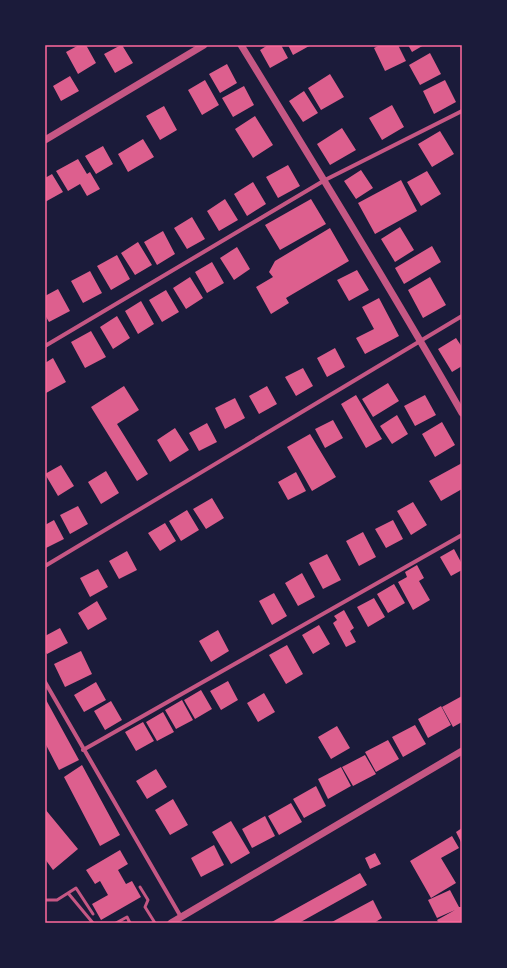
<svg xmlns="http://www.w3.org/2000/svg" width="507" height="968" font-family="'Alegreya Sans',sans-serif">
	<rect width="100%" height="100%" fill="#1b1b3a"/>
	<path fill="#dd5f8e" d="M79,45H86L96,63L78,74L66,52Z
		M121,45H122L133,63L115,73L104,54Z
		M268,45H281L288,58L270,68L260,50Z
		M288,45H311L293,55Z
		M380,45H398L406,61L385,71L374,48Z
		M408,45H424L412,52Z
		M430,53L441,74L420,85L409,65Z
		M227,64L237,83L220,93L209,74Z
		M330,74L344,97L321,110L308,88Z
		M70,76L79,91L61,101L53,86Z
		M205,80L219,105L202,115L188,90Z
		M445,80L456,102L434,114L423,91Z
		M244,86L254,105L233,117L222,98Z
		M304,91L318,113L303,122L289,101Z
		M392,105L404,127L382,140L369,118Z
		M164,106L177,130L160,140L146,116Z
		M255,116L273,145L253,158L235,129Z
		M342,128L356,150L330,165L317,144Z
		M440,131L454,154L432,167L418,144Z
		M143,139L154,157L128,172L118,154Z
		M103,146L113,164L96,174L85,156Z
		M78,159L87,174L90,172L100,189L87,196L80,184L68,191L56,171Z
		M288,165L300,186L278,198L266,177Z
		M361,170L373,188L356,199L344,181Z
		M427,171L441,194L421,206L407,182Z
		M52,174L63,192L45,202V178Z
		M401,180L417,211L375,234L358,203Z
		M253,182L266,204L247,216L234,194Z
		M225,199L238,220L219,231L207,211Z
		M311,199L326,224L280,250L265,225Z
		M192,217L205,239L187,249L174,228Z
		M400,227L414,250L395,262L381,239Z
		M330,228L349,261L286,298L289,303L271,314L256,287L273,277L269,272L275,261Z
		M163,231L175,254L157,265L144,242Z
		M138,242L152,265L135,275L121,253Z
		M432,246L441,262L404,284L395,268Z
		M237,247L250,269L234,280L220,258Z
		M117,255L130,279L111,290L97,266Z
		M212,262L224,283L207,293L195,272Z
		M357,270L369,290L349,301L337,280Z
		M90,271L102,293L83,303L71,281Z
		M190,277L203,298L186,309L173,288Z
		M430,277L446,305L423,318L408,290Z
		M58,289L70,311L49,322L45,315V296Z
		M166,290L179,312L162,322L149,300Z
		M379,298L399,336L365,354L356,338L374,329L362,307Z
		M141,301L154,324L138,334L125,311Z
		M117,316L130,338L113,349L100,327Z
		M91,331L106,357L85,368L71,342Z
		M456,338L462,347V366L452,372L438,349Z
		M335,348L345,367L327,377L317,358Z
		M53,358L66,382L46,393L45,391V363Z
		M303,368L313,386L296,396L285,377Z
		M388,383L399,401L373,417L362,399Z
		M124,386L139,410L117,424L148,474L137,481L91,407Z
		M267,386L277,404L259,414L249,396Z
		M356,395L382,439L366,448L341,404Z
		M425,395L436,415L415,426L404,406Z
		M235,398L245,418L225,429L215,408Z
		M397,415L408,434L392,444L380,426Z
		M333,420L343,438L325,448L315,429Z
		M442,422L455,445L435,457L422,434Z
		M207,423L217,442L199,451L189,433Z
		M175,428L189,450L170,462L157,440Z
		M310,434L336,477L312,491L287,447Z
		M462,463V489L441,501L429,481Z
		M61,465L74,486L58,496L45,474Z
		M106,471L119,493L101,504L88,482Z
		M296,472L306,491L288,500L278,482Z
		M212,498L224,518L206,529L193,509Z
		M413,502L427,525L411,535L397,511Z
		M78,506L88,524L70,534L60,515Z
		M187,510L199,530L181,541L169,521Z
		M54,520L64,539L46,548L45,525Z
		M393,520L403,539L386,548L375,529Z
		M165,523L176,541L160,551L148,533Z
		M363,532L376,557L359,566L346,541Z
		M454,549L462,564V570L451,576L440,557Z
		M127,551L137,570L119,579L109,561Z
		M327,554L341,580L323,589L309,563Z
		M417,565L424,578L419,581L430,600L413,610L398,582L407,577L405,572Z
		M98,569L108,587L90,597L80,578Z
		M302,573L315,597L298,606L285,583Z
		M394,584L405,603L388,613L377,594Z
		M274,593L287,616L272,625L259,601Z
		M374,598L385,617L368,627L357,607Z
		M97,601L107,619L88,630L78,613Z
		M344,610L354,628L350,631L356,642L346,647L333,623L337,620L334,616Z
		M319,625L330,644L313,654L302,635Z
		M60,628L68,643L47,654L45,651V636Z
		M218,630L229,651L211,662L199,641Z
		M287,645L303,674L286,684L269,655Z
		M81,651L92,674L65,687L54,664Z
		M228,681L238,700L221,710L210,691Z
		M96,682L106,700L84,712L74,695Z
		M201,690L212,709L195,719L184,700Z
		M264,693L275,712L258,722L247,703Z
		M462,696V722L453,727L442,707Z
		M45,698L79,760L59,770L45,743Z
		M182,700L193,720L176,729L165,710Z
		M111,701L122,720L105,730L94,711Z
		M441,706L451,725L428,738L418,719Z
		M163,712L174,732L157,741L146,722Z
		M143,722L154,741L136,751L125,732Z
		M415,725L426,744L403,757L392,737Z
		M337,726L350,748L331,759L318,737Z
		M388,740L399,759L376,772L365,752Z
		M365,755L376,774L353,786L342,767Z
		M82,765L120,835L100,846L64,777Z
		M341,767L351,786L328,799L318,779Z
		M156,769L167,787L147,799L136,781Z
		M316,786L326,806L304,818L293,799Z
		M173,799L188,825L170,835L155,810Z
		M291,803L302,822L279,835L268,816Z
		M45,809L78,849L53,870L45,859Z
		M265,816L275,836L252,848L242,829Z
		M231,821L250,853L231,864L212,832Z
		M462,828V844L456,832Z
		M452,836L459,848L441,858L456,883L431,898L410,861Z
		M214,845L224,865L201,877L191,858Z
		M120,850L128,864L118,870L126,884L132,881L141,897L101,920L92,904L108,895L100,881L95,884L86,870Z
		M375,853L381,864L370,869L365,858Z
		M360,873L367,885L299,923H270Z
		M450,890L459,907H462V923H439L437,920L455,910L437,918L428,900Z
		M373,900L382,918L374,923H330Z"/>
	<g fill="none" stroke-linecap="round" stroke-linejoin="round">
		<path stroke="#c65784" stroke-width="3" d="M140,887L148,900L145,907L155,923
			M68,893L93,923
			M45,900H57L76,888L93,914
			M116,923L127,917L130,923"/>
		<path stroke="#c65784" stroke-width="4" d="M45,346L325,180L462,111
			M45,566L462,316
			M45,682L181,917
			M83,750L462,535"/>
		<path stroke="#c65784" stroke-width="7" d="M241,45C316,167 391,289 462,413
			M45,140L204,45
			M171,923L462,751"/>
	</g>
	<rect width="507" height="968" fill="none" stroke="#1b1b3a" stroke-width="92"/>
	<rect x="46" y="46" width="415" height="876" fill="none" stroke="#ff6b9d" stroke-width="1.5"/>
</svg>
